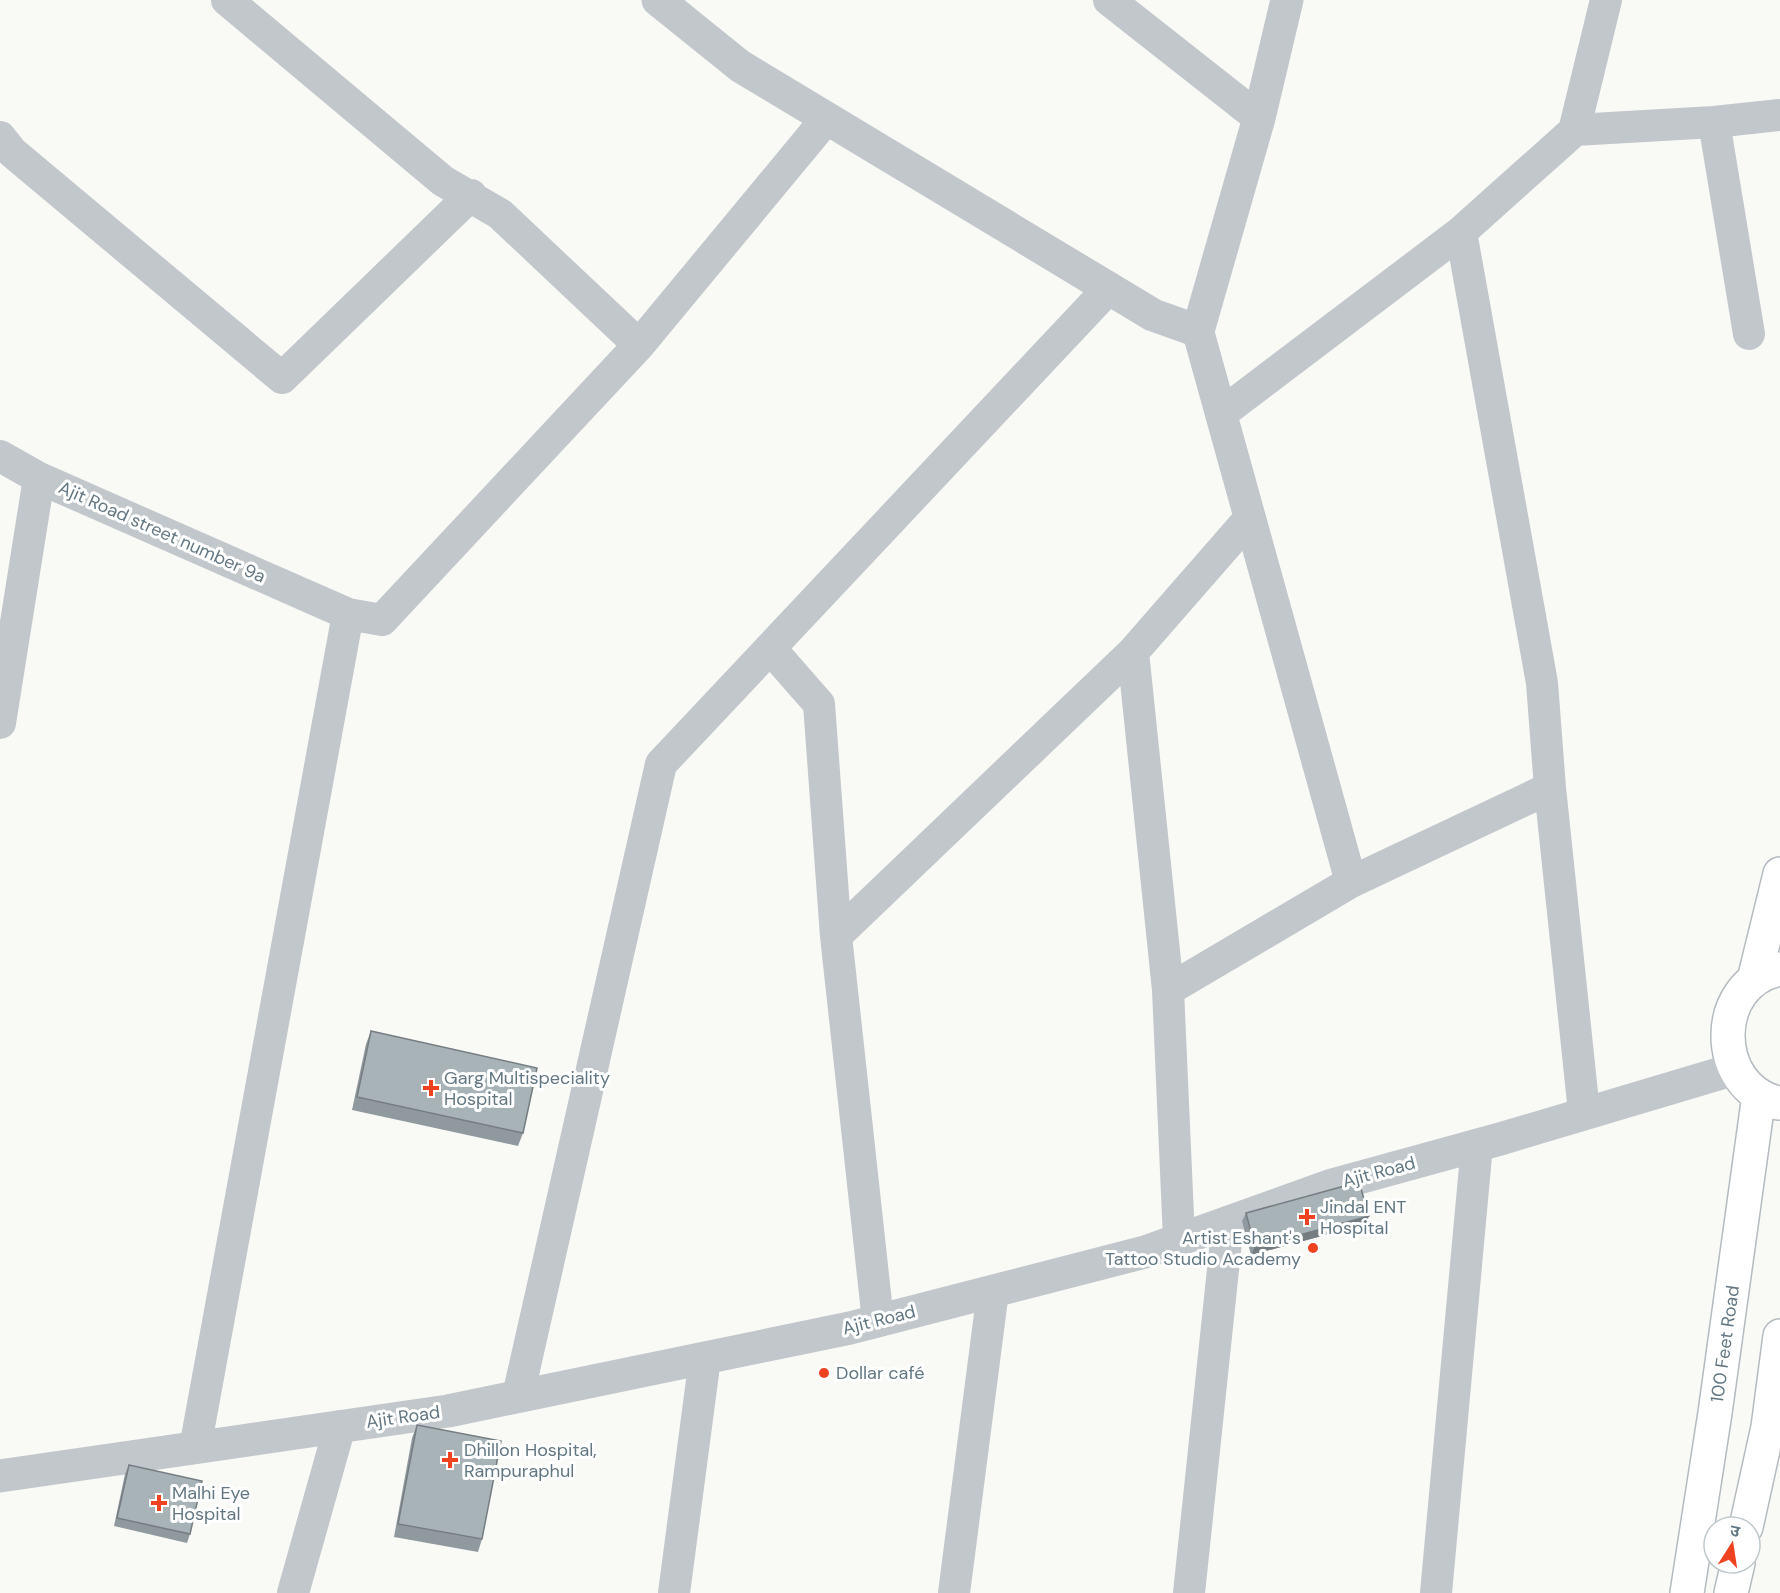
<svg xmlns="http://www.w3.org/2000/svg" width="1780" height="1593" font-family="'DM Sans','Noto Sans Devanagari',sans-serif">
	<rect width="100%" height="100%" fill="#f9f9f6"/>
	<g fill="none" stroke-linecap="round" stroke-linejoin="round">
		<defs>
			<path id="secondary" d="M1754,980L1780,874
				M1778,1103C1711,1087 1711,982 1780,969
				M1746,1527L1768,1427L1780,1336
				M1687,1593L1715,1413L1759,1095
				M1731,1593L1738,1563"/>
		</defs>
		<use href="#secondary" stroke="#b4bbc0" stroke-width="36"/>
		<path stroke="#c2c7cb" stroke-width="32" d="M227,0L443,181L500,214L639,345
			M1109,0L1259,118
			M1714,122L1749,334
			M1574,131L1606,0
			M0,137L12,152L282,378L471,195
			M1461,232L1542,683L1550,788L1584,1112
			M1198,331L1351,882
			M1222,413L1461,232L1575,130L1714,122L1780,115
			M0,456L39,478
			M770,648L819,704L836,936
			M1133,652L1168,990L1179,1239
			M0,723L39,478L348,614
			M1168,990L1351,882L1550,788
			M878,1321L836,936L1133,652L1250,518
			M518,1396L661,764L1109,288
			M195,1448L348,614L382,620L639,345L827,118
			M293,1593L340,1426
			M674,1593L705,1358
			M954,1593L993,1291
			M1189,1593L1228,1222
			M1436,1593L1477,1145"/>
		<path stroke="#c2c7cb" stroke-width="33" d="M658,0L740,66L1153,315L1198,331L1259,118L1287,0
			M0,1476L448,1411L850,1328L1145,1252L1329,1186L1500,1139L1735,1069"/>
		<use href="#secondary" stroke="#fff" stroke-width="33"/>
	</g>
	<path fill="#909a9e" d="M371,1031L523,1133L518,1146L352,1110L366,1044Z
		M1246,1213L1366,1224L1251,1255L1242,1221Z
		M417,1425L482,1539L478,1552L394,1537L412,1438Z
		M129,1465L190,1534L187,1543L114,1526L125,1474Z"/>
	<path fill="#767d81" d="M1369,1216L1366,1224L1251,1255L1255,1247Z"/>
	<path fill="#a8b3b8" stroke="#767d81" stroke-width="1.5" d="M371,1031L537,1068L523,1133L357,1097Z
		M1359,1182L1369,1216L1255,1247L1246,1213Z
		M417,1425L501,1441L482,1539L398,1524Z
		M129,1465L202,1481L190,1534L117,1518Z"/>
	<g fill="#ee4221" stroke="#fff" stroke-width="2">
		<path d="M428 1079h6v6h6v6h-6v6h-6v-6h-6v-6h6z"/>
		<path d="M1304 1208h6v6h6v6h-6v6h-6v-6h-6v-6h6z"/>
		<circle cx="1313" cy="1248" r="6"/>
		<circle cx="824" cy="1373" r="6"/>
		<path d="M447 1451h6v6h6v6h-6v6h-6v-6h-6v-6h6z"/>
		<path d="M156 1494h6v6h6v6h-6v6h-6v-6h-6v-6h6z"/>
	</g>
	<g text-anchor="middle" dominant-baseline="central" stroke-width="6" stroke-linejoin="round" paint-order="stroke">
		<g font-size="18" fill="#627783" stroke="#fff">
			<text transform="translate(162 532) rotate(24)">Ajit Road street number 9a</text>
			<text transform="translate(1379 1172) rotate(-15)">Ajit Road</text>
			<text transform="translate(879 1320) rotate(-14)">Ajit Road</text>
			<text transform="translate(1725 1344) rotate(-82)">100 Feet Road</text>
			<text transform="translate(403 1417) rotate(-8)">Ajit Road</text>
		</g>
		<g font-size="18" fill="#627783" stroke="#fff" text-anchor="start">
			<text x="444" y="1078">Garg Multispeciality<tspan x="444" dy="21">Hospital</tspan></text>
			<text x="1320" y="1207">Jindal ENT<tspan x="1320" dy="21">Hospital</tspan></text>
			<text x="1301" y="1238" text-anchor="end">Artist Eshant's<tspan x="1301" dy="21">Tattoo Studio Academy</tspan></text>
			<text x="836" y="1373">Dollar café</text>
			<text x="464" y="1450">Dhillon Hospital,<tspan x="464" dy="21">Rampuraphul</tspan></text>
			<text x="172" y="1493">Malhi Eye<tspan x="172" dy="21">Hospital</tspan></text>
		</g>
	</g>
	<g transform="translate(1732 1545) rotate(12)"><circle r="28" fill="#ffffff" stroke="#c0c9cd" stroke-width="1.5"/>
	<path d="M0-4.5L10 22L0 15L-10 22Z" fill="#ee4221"/>
	<text y="-9" font-size="16" font-weight="bold" text-anchor="middle" fill="#627783">उ</text>
	</g>
</svg>
